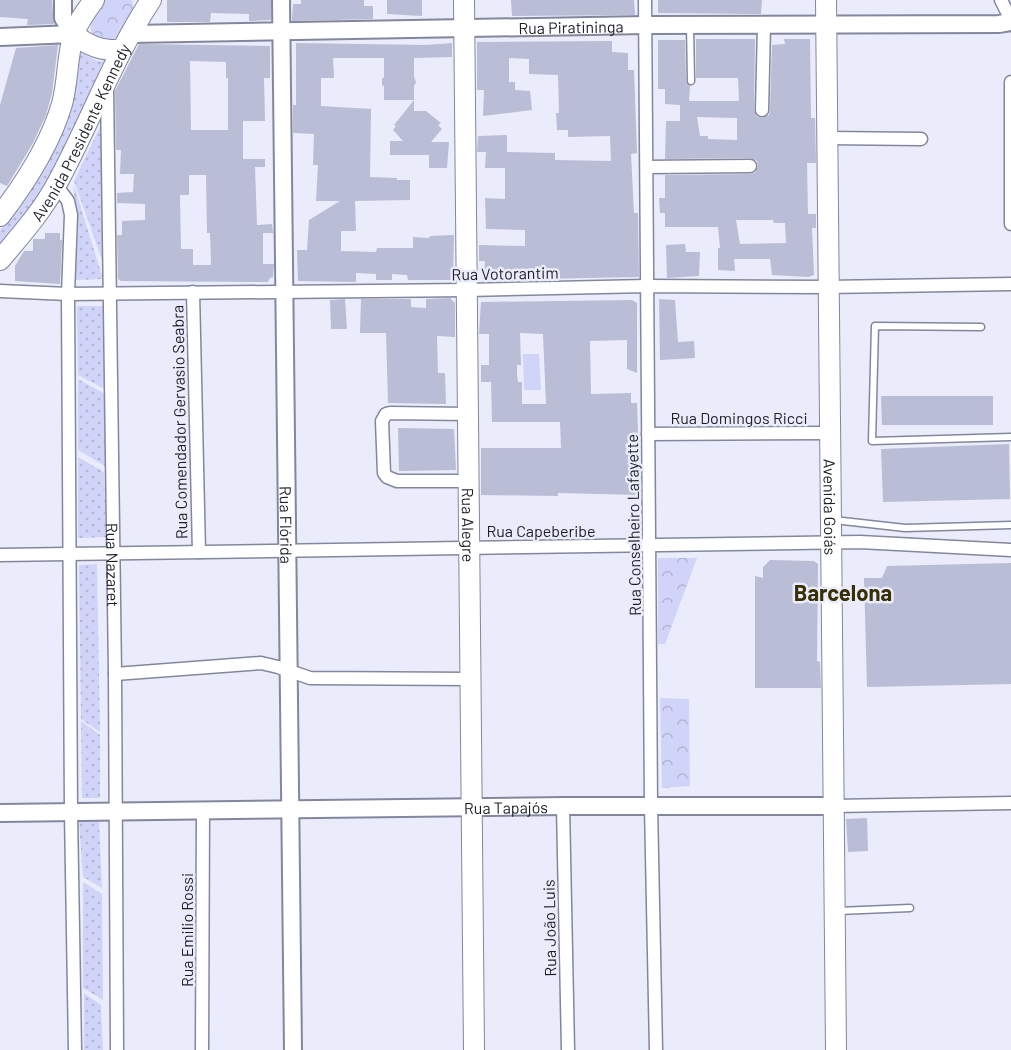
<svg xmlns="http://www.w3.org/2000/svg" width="1011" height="1050" font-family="Barlow,sans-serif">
	<defs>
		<pattern id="grass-dots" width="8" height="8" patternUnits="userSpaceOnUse" patternTransform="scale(1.5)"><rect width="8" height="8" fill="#cfd4f8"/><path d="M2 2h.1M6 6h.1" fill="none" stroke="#b1b6d4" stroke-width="1.8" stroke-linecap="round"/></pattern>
		<pattern id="park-crowns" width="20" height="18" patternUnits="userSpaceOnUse" patternTransform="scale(1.5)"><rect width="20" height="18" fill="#cfd4f8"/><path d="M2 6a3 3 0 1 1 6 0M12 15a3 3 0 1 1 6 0" fill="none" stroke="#b1b6d4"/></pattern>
	</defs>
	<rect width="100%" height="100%" fill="#eaecfb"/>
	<path fill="url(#grass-dots)" d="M80,52L97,61L110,62L53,182L0,254V231L44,170L60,137L75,91Z
		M102,123L106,271L74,181Z
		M74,185L103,279L76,280Z
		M77,306H105V389L78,375Z
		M78,379L105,394V466L78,450Z
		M78,457L104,472L106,537L78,538Z
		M97,564L100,732L81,719L79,565Z
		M81,721L100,735V798H82Z
		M79,821H99L102,888L83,877Z
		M83,882L102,894L103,1000L83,988Z
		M84,993L101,1005L103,1050H84Z"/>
	<path fill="url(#park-crowns)" d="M103,0H132C136,13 125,36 111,40C105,42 99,38 93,36C86,23 96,11 103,0Z
		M658,558H697L665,644H658Z
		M660,698L689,699L690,786L662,788Z"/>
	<path fill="#cfd4f8" d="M523,354H539L541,390H524Z"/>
	<path fill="#b9bdd5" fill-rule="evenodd" d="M0,0H52L54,24L27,25L28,19L0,17Z
		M167,0H271V20L249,21V14L211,13L210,22H167Z
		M301,0H364V6H373V19L292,21L293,4H301Z
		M387,0H422V16L387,14Z
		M511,0H634L635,15L512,16Z
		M658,0H762L761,14L658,13Z
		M696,39H755L754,110L757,117L762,118L769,115L770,110L772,45L785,44L784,39H810L811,118H815L816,163H807L808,214H816V228H812L814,275L809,277L772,275L770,259H734L735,271L718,270V248H720L718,227H665V213H660L659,198H665V175L750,174L755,173L758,166L757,161L750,158L665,159L666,121H680V105L665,104V89H658V40H685L686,81L690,86L689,101H739L738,78H696ZM697,117L737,118V140L708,139V136H700ZM736,220H773L774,223H785L786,243L740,244Z
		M612,41V52L628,53V70H634L637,153L631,154L634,213H638L639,277L538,279L537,269H519V280H500L499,274H484L485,261H479V245L525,246V230L486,229L485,198L505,199V168H485L486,152H477L478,136L507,135V152L555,153V160L611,161L610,136L568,137V130H557L556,113H559L558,75L529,74V59L509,58V82H515V90L530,91L532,110L483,116L484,90H477V42Z
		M296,43L426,45L452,43V57L414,58V77L416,82L414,86V100H384V86L382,85V79L384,77V58H333L334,78H321V106L371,109L370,177L397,178V180H410V200L355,201L356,231H341V251L376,252L377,248H413V237L429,238L430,236L454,235L453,280H408L407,275L392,274V280H376V274L356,273V282L298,281L297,250H307L309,220L340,201H316L318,165H313L314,134L293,133V105H296Z
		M139,44L270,46V78H264L265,121H243V159H265V167H255L257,225L272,224L273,233H263V264H274L273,277L270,278L268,282L121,281L118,279L117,235H122V221L145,220V204L117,203V193L133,192L134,174H120L121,150H116L115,91ZM190,61L226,62V78H228V130H191ZM189,175H206L207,233H210L211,265H193V249H181L180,195H189Z
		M58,45L52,93L46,115L33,143L7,186L0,183V105L16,48Z
		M414,100V111H426L441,123L438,125L442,129L431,142H449L447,168H429V155H390V141H403L393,130L396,126L394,125Z
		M45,233H60V240H62L60,284L15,281V266L24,251H33V239H45Z
		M685,244L686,252H700L699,276L667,278L666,245Z
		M450,298L455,303V337L437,336L438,373H445L446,404L388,403L386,333H360L361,299H411V307L426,308V299Z
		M345,299L347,329H331L330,300Z
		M659,299L675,300L678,342L694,341L695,358L660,360Z
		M632,300L637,303V373L627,369V340L590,341L591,394L631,393V403H637L640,495L558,493V496L481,495V448H561L560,422H492L491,382H481V365H489V334H479L481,302ZM520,333L543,334L546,404H522V382H518L517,374V365H521Z
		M881,396H993V425H882Z
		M398,428L454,429L456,470L399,471Z
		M1009,444L1010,499L883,502L881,449Z
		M770,560L814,561L818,564L817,661L820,662L821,688H755V576L763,578V567Z
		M1011,563V684L867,687L864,578H882L887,566Z
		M867,818L868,851L848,852L846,819Z"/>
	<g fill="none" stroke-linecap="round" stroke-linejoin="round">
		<defs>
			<path id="lane" d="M690,26L691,81
				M981,327L875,326L872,441L1011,437
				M834,520L905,528L1011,525
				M838,911L910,908"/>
			<g id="street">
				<path d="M645,0L651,806L656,1050"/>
				<path d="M1001,0L1011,20"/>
				<path d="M1011,82V224"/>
				<path id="s1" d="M107,88L115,674L117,1050"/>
				<path d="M762,110L764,25"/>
				<path d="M827,138L921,139"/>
				<path d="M647,167L750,166"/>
				<path d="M56,185L68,201L71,215L68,294L71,812L75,1050"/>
				<path d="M0,291L68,294L467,290L647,286L828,287L1011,284"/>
				<path d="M193,292L199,552"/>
				<path d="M468,414L390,413L386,414L382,421L384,473L387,477L397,481H468"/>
				<path d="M648,434L830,433"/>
				<path d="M0,555L860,542L1011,550"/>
				<path d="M115,674L261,663L278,667L310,678L471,679"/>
				<path d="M563,806L568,1050"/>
				<path d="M833,806L1011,803"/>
				<path d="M202,1050L203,810"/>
			</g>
			<g id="secondary">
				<path d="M63,0V18L73,34"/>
				<path id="s2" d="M281,0L293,1050"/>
				<path id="s3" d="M131,34L645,25L999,24L1011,22"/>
				<path d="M0,37L73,34"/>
				<path id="s4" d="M0,813L563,806H833"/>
			</g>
			<g id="primary">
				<path id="s5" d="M464,0L474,1050"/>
				<path id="s6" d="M826,0L836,1050"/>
				<path d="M73,34C89,46 101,51 121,50"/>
				<path d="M0,216C26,182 50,145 62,104C68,82 67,58 73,36C77,23 86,11 94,0"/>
				<path id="s7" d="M0,260C19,237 40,214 55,187C89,126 112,59 151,0"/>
			</g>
		</defs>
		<use href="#lane" stroke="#83879d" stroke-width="9"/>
		<use href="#street" stroke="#83879d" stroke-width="15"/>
		<use href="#secondary" stroke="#83879d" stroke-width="20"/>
		<use href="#primary" stroke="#83879d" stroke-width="22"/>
		<use href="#lane" stroke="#fff" stroke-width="6"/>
		<use href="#street" stroke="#fff" stroke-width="12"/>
		<use href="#secondary" stroke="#fff" stroke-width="16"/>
		<use href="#primary" stroke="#fff" stroke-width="20"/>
	</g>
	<g text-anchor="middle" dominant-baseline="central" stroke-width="5" stroke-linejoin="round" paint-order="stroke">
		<g font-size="16" fill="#1c1e26" stroke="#eaecfb">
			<text stroke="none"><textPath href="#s3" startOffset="440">Rua Piratininga</textPath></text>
			<text stroke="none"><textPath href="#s7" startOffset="152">Avenida Presidente Kennedy</textPath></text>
			<text transform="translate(505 273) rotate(-1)">Rua Votorantim</text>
			<text x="739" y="417">Rua Domingos Ricci</text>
			<text transform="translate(179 422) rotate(-91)">Rua Comendador Gervasio Seabra</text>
			<text stroke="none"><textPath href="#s6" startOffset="507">Avenida Goiás</textPath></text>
			<text stroke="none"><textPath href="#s2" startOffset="525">Rua Flórida</textPath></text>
			<text stroke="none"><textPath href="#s5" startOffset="525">Rua Alegre</textPath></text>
			<text transform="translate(633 525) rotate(-91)">Rua Conselheiro Lafayette</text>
			<text x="541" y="530">Rua Capeberibe</text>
			<text stroke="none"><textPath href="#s1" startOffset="477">Rua Nazaret</textPath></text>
			<text stroke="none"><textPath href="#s4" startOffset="506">Rua Tapajós</textPath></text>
			<text transform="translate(549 928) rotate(-91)">Rua João Luis</text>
			<text transform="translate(186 930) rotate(-90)">Rua Emilio Rossi</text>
		</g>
		<g font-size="22" font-weight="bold" fill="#383004" stroke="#eaecfb">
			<text x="843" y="592">Barcelona</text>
		</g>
	</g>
</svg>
